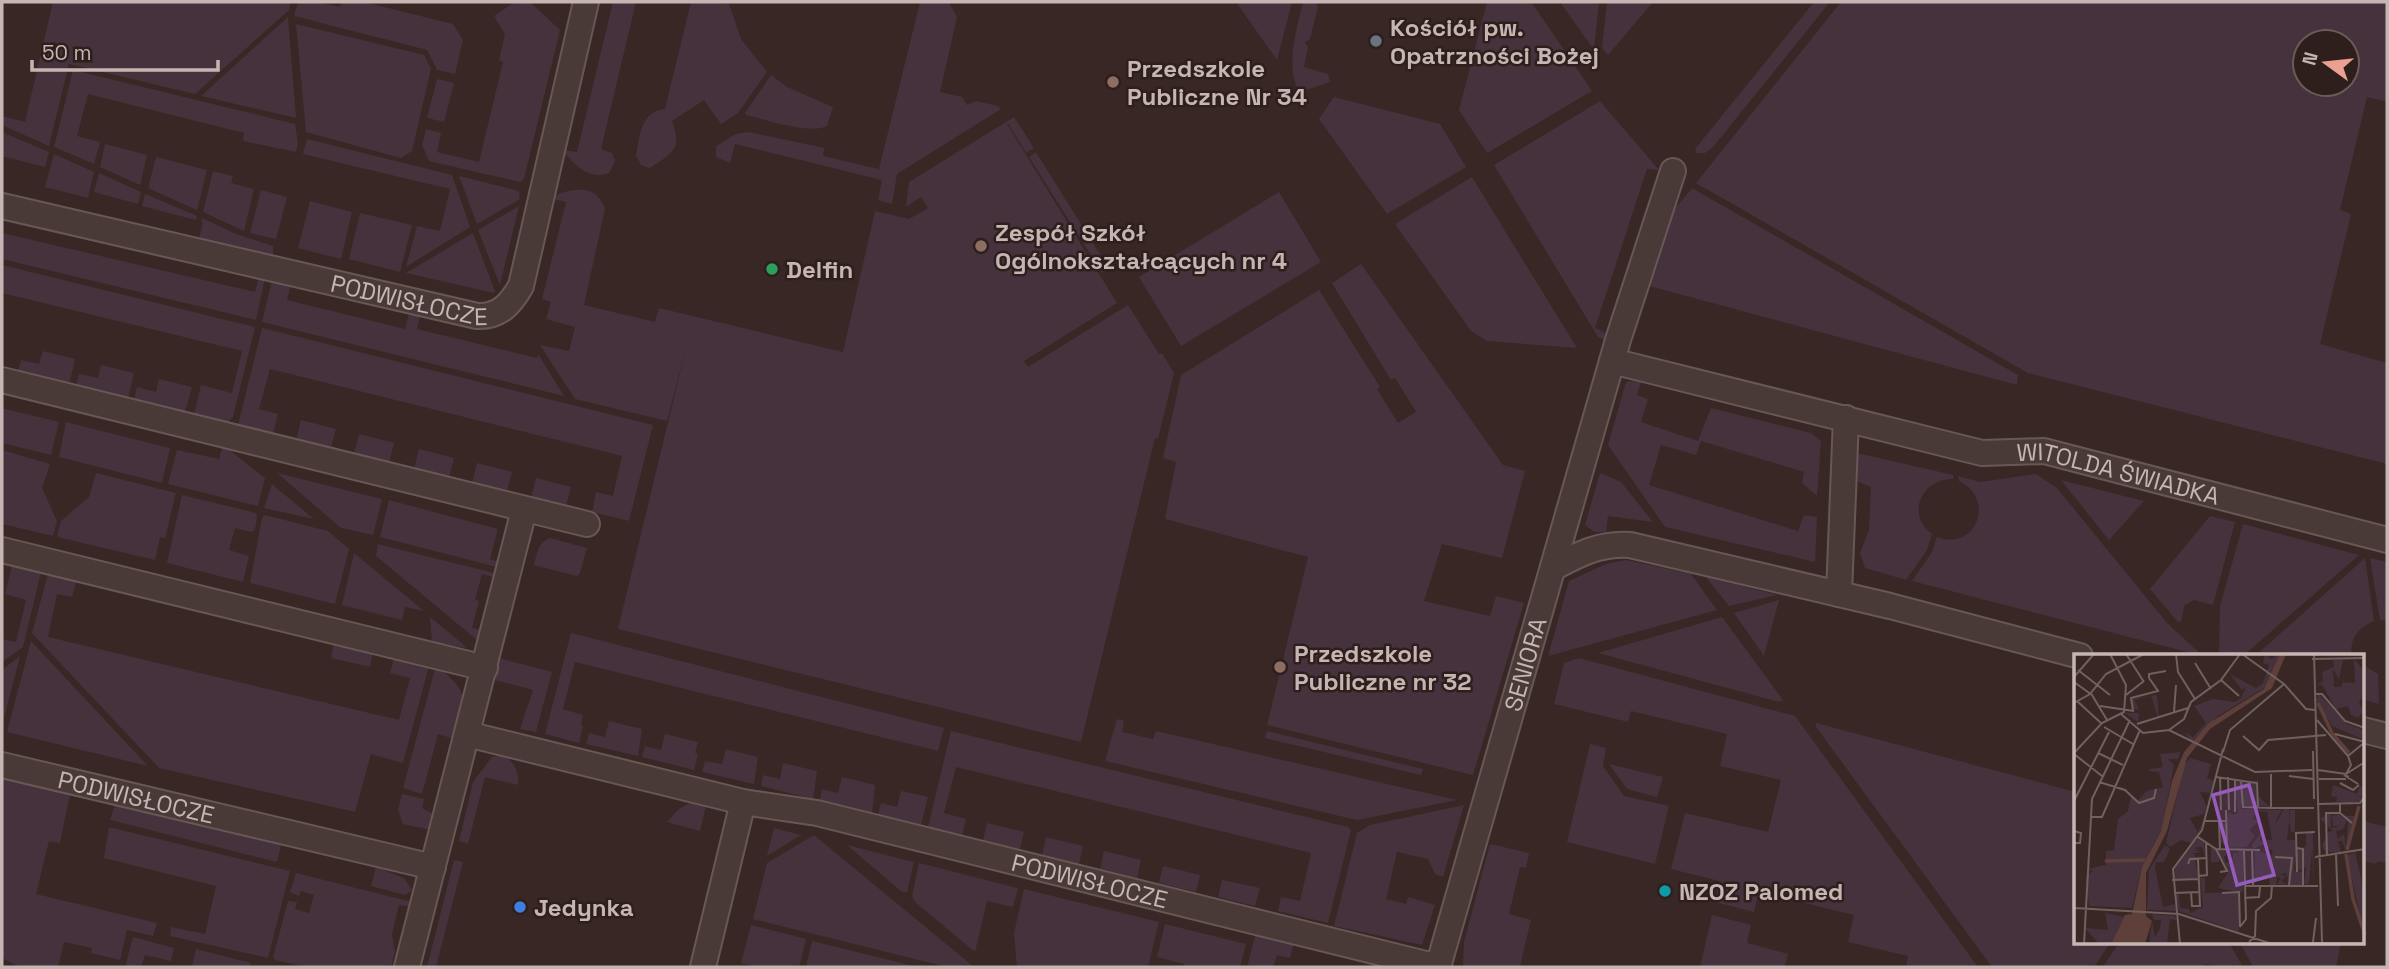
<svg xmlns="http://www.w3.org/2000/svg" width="2389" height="969" font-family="'Space Grotesk',sans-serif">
	<rect width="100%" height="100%" fill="#382725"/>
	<path fill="#46323d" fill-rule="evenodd" d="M53,2H291L289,10L195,94L69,64L49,146L2,125V116L25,122Z
		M298,2H318L340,7L342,2H364L453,24L463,40L455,74L437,70L427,50L294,16Z
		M515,2H530L560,30L524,179L520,182L429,161L422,145L426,129L441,133L437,152L479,162L503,62L499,60L505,34L494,16Z
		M613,2H636L601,149L612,153L615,161L609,173C589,181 574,164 562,150L577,152Z
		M691,2H718L729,4L741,39L767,72L738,113L721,124L704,100L672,121C682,149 673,153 650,168L641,165L636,156C640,135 640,112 665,109Z
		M920,2H949L957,17L940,92L962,97L967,105L976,101L998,106L1001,109L897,174L892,204L878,200L882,180L735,144L730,163L716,157V146L736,134L749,132L824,148L823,156L879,169Z
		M1236,2H1292L1277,60Z
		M1303,2H1315L1318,7L1310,39L1305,42L1308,47L1304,67L1328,74L1330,82L1300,92C1284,70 1297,27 1303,2Z
		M1487,2L1532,3L1592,91L1487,153L1459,110Z
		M1560,2H1599L1594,50Z
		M1607,2H1653L1608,55L1602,48Z
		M1814,2H1830L1713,147L1705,153H1697L1695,149Z
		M1841,2H2387V102L2367,97L2340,210L2351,214L2320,344L2387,363V464L2028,373L1696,183ZM2347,42V84H2305V42Z
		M288,17L296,118L201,96Z
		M296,24L424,55L431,69L412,151L401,158L306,132Z
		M73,70L295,124L298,143L296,152L243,141L244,133L88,94L77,136L100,142L94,164L54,147Z
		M771,75L787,87L833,107L827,126C811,135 764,119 746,115L745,113Z
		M437,79L454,83L444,122L427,118Z
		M1334,97L1440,124L1466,167L1387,214L1319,119Z
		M1600,101L1659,170L1647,169L1595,328L1604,332L1608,337L1605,340L1598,337L1494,165Z
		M1014,117L1034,148L1026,153L1008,123L1007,124L1117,303L1024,361L1028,367L1128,305L1159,354L1162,353L1174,373L1158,439L1155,438L1081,742L618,629L686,348L667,421L575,399L540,345L569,351L575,327L546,319L551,302L542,299L566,202L553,199L556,195C577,187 596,185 605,209L584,305L655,322L659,308L843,352L875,211L909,219L928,208L921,197L906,207L909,182Z
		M2,132L49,152L45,167L2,156Z
		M307,139L452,175L470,227L406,267L417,226L440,231L450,189L303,154Z
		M105,144L147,155L140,185L100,167Z
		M1036,152L1109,269L1102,273L1029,157Z
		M54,154L94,172L88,198L45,187Z
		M156,157L207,170L197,210L148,188Z
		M213,171L233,176L231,183L254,189L244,231L203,212Z
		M99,173L141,192L138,204L94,192Z
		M459,176L519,191L520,199L477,224Z
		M1472,177L1577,348L1487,341L1471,331L1395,224Z
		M1692,188L2018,375L2017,385L1642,284L1662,224Z
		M261,190L287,197L276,239L250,233Z
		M1279,192L1321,262L1181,346L1139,277Z
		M145,194L197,216L196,220L142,206Z
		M310,201L352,212L341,259L298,248Z
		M519,206L500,285L478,230Z
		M360,213L412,225L400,272L349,259Z
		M202,218L236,234L273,246V257L199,239L203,222H201Z
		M2,233L255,292L259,277L265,278L256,320L2,259Z
		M473,233L495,291L494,293L406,273Z
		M1361,264L1503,465L1525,471L1502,558L1442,544L1424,601L1490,616L1496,596L1524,603L1473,775L1267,725L1308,557L1165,519L1176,462L1163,458L1181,375L1319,290L1380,387L1377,389L1398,423L1416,412L1395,378L1391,380L1332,283Z
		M2,265L255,327L233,417L228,422L194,414L201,385L232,393L242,351L2,293Z
		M272,280L291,284L287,300L405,329L409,314L420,316L417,329L537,358L538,354L564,396L262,322Z
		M262,328L653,425L629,521L592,512L596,492L613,496L622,456L270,369L259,409L278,414L273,434L238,425Z
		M43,351L75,359L69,385L18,372L21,360L39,364Z
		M101,365L134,373L128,399L76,386L79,374L98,378Z
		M159,379L192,387L185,412L134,400L137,387L156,392Z
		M1633,381L1641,382L1637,395L1648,399L1641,422L1698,441L1711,408L1811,433L1821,441L1817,496L1802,483L1804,472L1701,441L1696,455L1661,445L1649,485L1798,531L1804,515L1817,517L1815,562L1665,527L1608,445L1626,382Z
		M2,408L59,422L51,455L2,443Z
		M301,420L336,429L331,448L296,440Z
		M66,422L170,448L162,483L59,457Z
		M359,434L394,443L389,463L354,454Z
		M223,445L265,478L258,506L168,484L177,450L219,459Z
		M419,449L454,458L449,478L414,469Z
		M2,450L50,464L42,488L57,521L53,536L2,524Z
		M1857,453L1953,475V479C1922,478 1905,515 1932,534L1927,550L1906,580L1865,568L1860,553L1869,530L1871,487L1854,480Z
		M477,463L512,472L507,491L472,483Z
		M96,473L176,493L165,538L160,537L155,560L57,537L61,521L89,497Z
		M277,473L382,499L373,535L341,528Z
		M1600,473L1621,482L1653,522L1608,516L1606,532H1594L1585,525Z
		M2036,474L2057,488L2167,623L2203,656L1912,581L1932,552L1937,537C1975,552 1997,500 1959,481L1958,476L1980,482Z
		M536,478L571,487L566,506L531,498Z
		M2061,480L2144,501L2109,540Z
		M272,484L314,519L264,508Z
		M182,495L256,513L257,516L255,530L251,532L235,528L229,550L249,556L243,582L167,563Z
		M389,500L498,529L490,559L498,562L497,567L380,537Z
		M265,515L328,531L349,549L335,604L250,583L262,518Z
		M2210,516L2235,522L2213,605L2194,600L2184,606L2181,622L2177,621L2150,589Z
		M2243,524L2359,555L2243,656H2219L2220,606Z
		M550,538L587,548L580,573L577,576L534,565C537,553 538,542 550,538Z
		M378,544L494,573V577L482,574L475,600L479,601L472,628L480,630L478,641L376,556Z
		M354,553L424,611L405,607L402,620L342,605Z
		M2365,558L2374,621C2358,628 2349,638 2352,656H2255Z
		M2370,558L2387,562V621L2380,620Z
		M1626,560L1691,574L1717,610L1548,656L1569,581L1606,564Z
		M12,565L41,572L23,647L2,662V639L16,642L26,600L5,594Z
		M48,574L76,582L72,597L57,594L48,637L399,720L410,678L390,673L394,657L429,666L403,763L371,754L355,812L159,768L32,633Z
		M1706,577L1777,595L1729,606Z
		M1779,600L1764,656L1734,613Z
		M430,617L463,644L466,648L432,642Z
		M1722,617L1783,700L1779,702L1598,653Z
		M571,633L944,728L938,751L575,662L563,709L583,715L581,725L583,726L579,743L545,734Z
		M31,641L148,766L7,732Z
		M334,643L373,651L370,667L331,658Z
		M20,656L2,726V670Z
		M499,658L552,672L536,732L520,729L533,690L494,680Z
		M1579,658L1795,716L1978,967H1906L1908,956L1848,942L1854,915L1759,892L1754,912L1715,902L1719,881L1671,869L1685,813L1768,832L1781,780L1720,766L1727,734L1631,711L1628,722L1554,704L1564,663Z
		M2363,665L2378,674L2379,704L2363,699Z
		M438,668C473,693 463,702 454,739L438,734L422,794L403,788L435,669Z
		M1117,719L1124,721L1122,732L1153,739L1156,731L1457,800L1357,820L1105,761Z
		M609,721L642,729L638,756L586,744L589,733L605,737Z
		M1816,723L2076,792V943H2110L2094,967H1992L1816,727Z
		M951,731L1348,827L1351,830L1328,923L1278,911L1281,897L1300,901L1311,853L956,767L944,813L966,819L962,835L928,827Z
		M1267,731L1423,769L1421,775L1265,738Z
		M665,734L698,742L695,753L698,754L694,770L642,757L645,746L661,750Z
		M1590,744L1606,748L1603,766L1624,796L1669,806L1655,864L1567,842Z
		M726,749L758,757L754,784L702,772L705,761L722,764Z
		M504,755C515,764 519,771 518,785L485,777L468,844L459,841L473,782L492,757Z
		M783,763L817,771L813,799L761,786L763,775L780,779Z
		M1609,764L1663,777L1657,797L1627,789Z
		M2,776L70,794L60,843L49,841L36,894L157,923L153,936L127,930L120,960L91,953L92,948L64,942L58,967H19L2,958Z
		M842,777L875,785L872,813L820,800L822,789L838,793Z
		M901,791L928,797L921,825L878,815L881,803L897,807Z
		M402,794L424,799L422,808L435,815L431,830L403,824L398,810Z
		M691,802L706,806L700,831L667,822L679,809Z
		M115,805L281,845L277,862L110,820Z
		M1464,805L1443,877L1435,874L1428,859L1397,852L1386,899L1406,904L1408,897L1435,905L1422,945L1334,926L1357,833L1370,825Z
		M2363,821L2387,827V863L2378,861L2376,864L2363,861Z
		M987,823L1024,832L1020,849L983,840Z
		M109,827L290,871L268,958L170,936L171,927L205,934L216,886L104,858Z
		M774,828L801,835L767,856Z
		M814,835L974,967H947L753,919L767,863Z
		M1046,837L1083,846L1079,864L1042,855Z
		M1490,844L1529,853L1526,868L1520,867L1509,914L1531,920L1520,966L1525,967L1463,966L1464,942Z
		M847,845L914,862L907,892H902Z
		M1104,851L1141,860L1137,878L1100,869Z
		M454,860L463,862L436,967H427Z
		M919,863L1018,888L1013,907L987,901L975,952L915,902L912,896Z
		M1163,866L1200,875L1196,892L1159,883Z
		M376,867L404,878L412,890L405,895L371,886Z
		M296,873L412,902L411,907L399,905L392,934L395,952L391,967H307L275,960L273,957L288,901L297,902L295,909L309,913L314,895L301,891L299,896L290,892Z
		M1222,880L1260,888L1255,906L1218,897Z
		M1024,889L1159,922L1148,967H1017L1014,933Z
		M1712,915L1751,925L1747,943L1788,954L1785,966L1791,967H1700Z
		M1165,924L1246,944L1240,967H1184V964L1157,957Z
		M751,925L806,939L799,967H757L741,963Z
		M1257,929L1295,938L1290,958L1277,955L1273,967H1247Z
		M133,937L174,948L171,961L145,955L141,967H125Z
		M812,941L918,967H806Z
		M2119,943H2229L2243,967H2218L2205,964L2204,967H2103Z
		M2240,943H2341L2336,967H2253Z
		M196,949L251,963L250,967L192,966Z"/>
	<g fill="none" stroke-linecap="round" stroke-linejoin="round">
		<defs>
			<g id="street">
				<path id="s1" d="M2,206L477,316C499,317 510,305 521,286L586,2"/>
				<path id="s2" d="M1612,361L1982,453L2044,451L2387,540"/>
				<path d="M2,380L587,524"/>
				<path d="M2,550L485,668"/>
				<path d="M1553,568C1579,554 1600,543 1630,545L1890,606L2080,656"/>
				<path d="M1839,594L1846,418"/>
				<path d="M2363,730L2387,736"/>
				<path id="s3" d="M467,734L743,802L817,813L1438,967"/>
				<path id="s4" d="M2,765L433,867"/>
				<path d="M407,967L524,510"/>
				<path d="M703,967L743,802"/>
				<path id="s5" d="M1438,967L1618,340L1673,171"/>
			</g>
		</defs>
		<use href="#street" stroke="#675856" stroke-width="28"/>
		<use href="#street" stroke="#493a38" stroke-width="24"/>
	</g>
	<circle fill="#6b7280" stroke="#2e1f1d" stroke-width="2.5" cx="1376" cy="41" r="7"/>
	<g fill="#8d6e63" stroke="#2e1f1d" stroke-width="2.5">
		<circle cx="1113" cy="82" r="7"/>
		<circle cx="981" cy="246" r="7"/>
		<circle cx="1280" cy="667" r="7"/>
	</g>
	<circle fill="#2e9e5b" stroke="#2e1f1d" stroke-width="2.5" cx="772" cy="269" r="7"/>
	<circle fill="#0f9aa8" stroke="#2e1f1d" stroke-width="2.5" cx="1665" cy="891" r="7"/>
	<circle fill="#3f7fe0" stroke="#2e1f1d" stroke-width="2.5" cx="520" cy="907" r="7"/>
	<g text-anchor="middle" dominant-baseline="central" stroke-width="5" stroke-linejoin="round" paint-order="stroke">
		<g font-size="24" font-weight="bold" fill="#c5b6b3" stroke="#2e1f1d" text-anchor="start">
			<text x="1390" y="27">Kościół pw.<tspan x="1390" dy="28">Opatrzności Bożej</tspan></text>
			<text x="1127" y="68">Przedszkole<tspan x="1127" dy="28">Publiczne Nr 34</tspan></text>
			<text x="995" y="232">Zespół Szkół<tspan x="995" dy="28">Ogólnokształcących nr 4</tspan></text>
			<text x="786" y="269">Delfin</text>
			<text x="1294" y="653">Przedszkole<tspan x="1294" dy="28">Publiczne nr 32</tspan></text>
			<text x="1679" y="891">NZOZ Palomed</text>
			<text x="534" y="907">Jedynka</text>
		</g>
		<g font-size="24" fill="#c5b6b3" stroke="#2e1f1d">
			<text stroke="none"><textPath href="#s1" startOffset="418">PODWISŁOCZE</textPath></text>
			<text stroke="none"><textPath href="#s2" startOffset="520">WITOLDA ŚWIADKA</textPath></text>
			<text stroke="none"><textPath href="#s5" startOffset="315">SENIORA</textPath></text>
			<text stroke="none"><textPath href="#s4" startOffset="138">PODWISŁOCZE</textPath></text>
			<text stroke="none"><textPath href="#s3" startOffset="640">PODWISŁOCZE</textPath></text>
		</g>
	</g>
	<g transform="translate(2074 654)">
		<rect width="290" height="290" fill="#382725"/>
		<path d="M191,0L197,5L206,0L192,33L144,62L118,88L110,78L119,83L132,69L120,52L139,45L161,48L167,44L172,33L168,36L156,20L182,34L189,29L195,11L189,9ZM280,5L291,17L290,40L285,49L290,57L284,64L277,61L274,52L262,55L248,31H243L249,27L248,18L260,13L259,6H269L265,25L259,15L260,33H267L269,28L281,29ZM245,40L273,70L290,76L288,85L258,72L242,46ZM83,41L85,64L65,69L51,59H65L64,68L84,64L77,42L60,46L65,55H60L58,45ZM106,98L104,105H94L100,111L88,174L68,213L58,254L15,252L12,222L19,217L13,215L32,211V197L40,196L44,165L54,157L57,143L64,146L73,137L89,133L85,118L75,117V126V116L76,115L89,113L86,100ZM116,104L137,110L133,124L140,127L136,139L126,138L133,153L130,160L116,164L124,179L130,163L125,180L117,189L107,186L96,193L92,189L110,111ZM184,123V142L196,153L167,151V155L208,156L202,165V169L210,155H215V167L216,156H221V178H217L215,167L213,186H222L224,196L232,192V179H239L240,229L238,196L235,230H230L232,213L225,217L221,202L220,217L228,218V231H216L212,219L205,221L212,222L207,227L214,231L203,230L207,224L203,223L202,231H196L195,222H186L180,230L181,196L197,201L199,197L189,191L179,195L178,191L191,173L185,187L198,186L193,158L185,157L178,164L185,167L175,176L181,181L173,193L156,194L147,189L146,169H152L155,157L158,161L164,159L161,128L183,127ZM259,131L283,140L286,132L291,136L286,144L290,141L286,148H262L263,143L257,142ZM253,160H257V174L266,172H259L258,162L264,160L273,166L269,175L262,177L264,185L270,180L272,194L274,168L270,162H283L272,197L268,187H264L267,198H248H251L248,191L254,178L259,177L246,165ZM124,184L130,188L131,204L128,193L120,194L127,196H120L127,198L120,199L124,224L100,226L101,212ZM91,191L96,195L90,208H82L81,214L89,253L101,250L102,257L73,256L75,216ZM137,192L156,197L150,203L152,209L159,205V199H163V206L164,197L169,196V239L144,234L154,218L145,203V208H137ZM281,198L290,237V280L273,202ZM126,224H131V239L165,238V278L105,257L101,241L105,240L106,254L115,255L116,259L129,253ZM31,259L50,263L37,290H25L11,274L34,276ZM78,260L101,262L104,267L96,265L93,290H75L78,267L81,283L86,274L87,266H80Z" fill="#46323d"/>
		<path d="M206,0H212L198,34L136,75L113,104L93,177L72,219V262L78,267L71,290H37L51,261L58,260L68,213L87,177L98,127L110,98L135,69L190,35Z" fill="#5e3f3a"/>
		<path fill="none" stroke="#5e3f3a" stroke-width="3.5" d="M244,49L258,79L275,99M273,196L285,152M272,200L279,245L291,281M31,207L71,206"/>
		<path fill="none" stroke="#70605e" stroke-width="2" d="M52,0L70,28M102,0L104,18L121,45M168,0L210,30L232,55L241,56M240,0L248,288M238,5L291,4M121,9L137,35M4,16L36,41M0,23L20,0M75,24V20L92,17M147,26L165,42M0,28L18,41L33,66M241,40H248L271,67L291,74M52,41L70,27M3,47L28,70M0,49L16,40L32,20L70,0M26,52L60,57M59,56L57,44L84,37L75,24M100,58L102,31M47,60L69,79L95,76L181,118L238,116M243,66L274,102L277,111L272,120M63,70L114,54M30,73L59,90M95,76L110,65L117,48L147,26L166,0M261,80L291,88M169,82L185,96L194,86L252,81M239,97L240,145M149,98L156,76L210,30M0,99L28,69L50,58L52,31L36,0M24,99L49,111M0,100L28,122M274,102L291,88M244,116L272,120L291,108M197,120V154H240M215,122L239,125M142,123L183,129L184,153M146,123L147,156M154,123L155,156M275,123L270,121L284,130M161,125V158M245,125H272M25,128L51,136L65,149L80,144L82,135M167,128L169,153L197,154M266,129L279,136L285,131M0,147L35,78M266,149V159L278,169M0,150V179M243,150L286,149L291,142M152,156L153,195M16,163H28L66,76M130,167H153M145,167L146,195M124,183L142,195L186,196M0,189H6L7,179L0,177M223,194L229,195V231M142,195L153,217L146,218M178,196L179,232M262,200L264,252M253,202L252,159H266M201,203L218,204L215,231M241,203L291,195M114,210L116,205L132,204M223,218L222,179L241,178M125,222L133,221L132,188M98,226L125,225M172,232H244M117,238L118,252H126L124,205M100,239L126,238M148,239L165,238L166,273M170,244L185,243L186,232M0,254L105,260L195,289H291M166,273L172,265L170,196M175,288L181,282L182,257L197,244L198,232M239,288L242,264M10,290L18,145L56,66M106,290L99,215L128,176L149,95"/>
		<path fill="#955cbb" fill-opacity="0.15" stroke="#955cbb" stroke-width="3.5" d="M175,131L200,221L163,231L139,141Z"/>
		<rect width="290" height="290" fill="none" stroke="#c5b6b3" stroke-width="3.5"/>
	</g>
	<rect width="2389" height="969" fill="none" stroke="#c5b6b3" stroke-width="7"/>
	<g transform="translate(2326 63) rotate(285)"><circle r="33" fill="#2e1f1d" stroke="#6a5b59" stroke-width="2"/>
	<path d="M0-5L12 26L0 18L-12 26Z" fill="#eca091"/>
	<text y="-10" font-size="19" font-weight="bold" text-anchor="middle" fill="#c5b6b3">N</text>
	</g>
	<path d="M32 60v10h186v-10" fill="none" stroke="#c5b6b3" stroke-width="3.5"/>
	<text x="42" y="60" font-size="21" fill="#c5b6b3" stroke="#2e1f1d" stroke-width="5" paint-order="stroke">50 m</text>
</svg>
